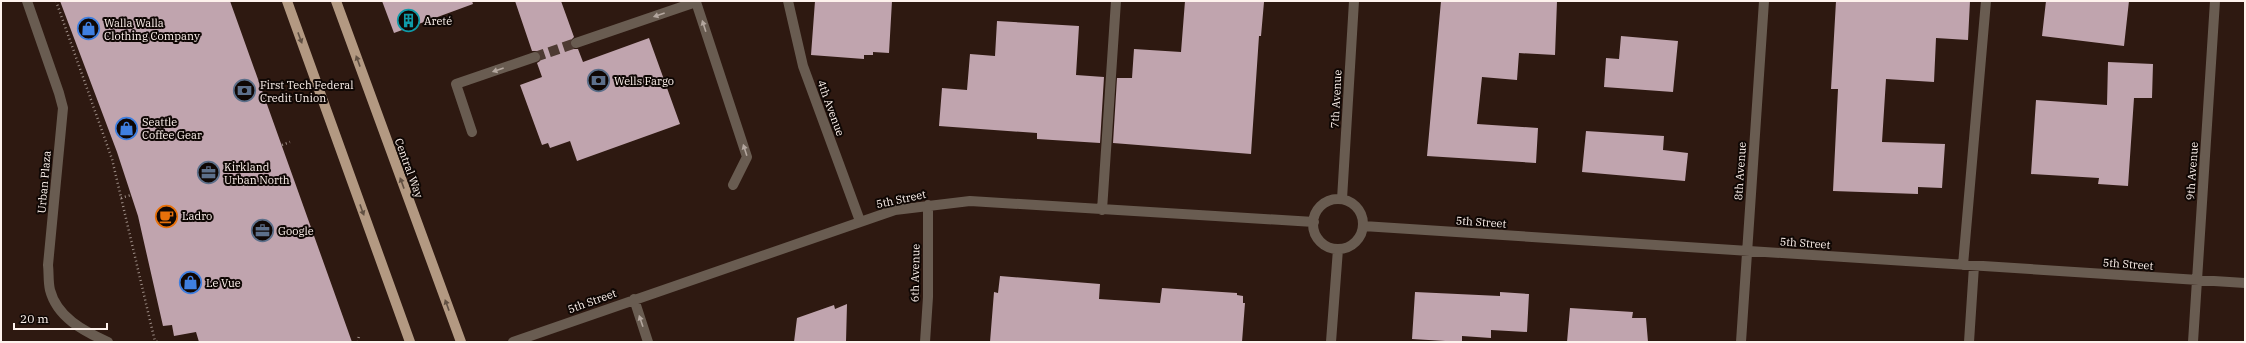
<svg xmlns="http://www.w3.org/2000/svg" width="2246" height="343" font-family="'IBM Plex Serif',serif">
	<rect width="100%" height="100%" fill="#2e1911"/>
	<path fill="#c0a4ae" d="M60,1H230L352,342H199L196,332L174,336L172,325L163,326L138,216L117,152Z
		M382,1H472L473,4L394,33Z
		M515,1H561L574,37L570,41V45L574,49H578L583,62L649,38L680,124L577,161L570,141L550,148L548,143L542,145L520,85L542,77L537,63L540,61L541,55L537,51H532Z
		M815,1H892L889,53L873,52V55H864V59L811,55Z
		M1185,1L1264,2L1261,36H1259L1251,154L1113,143L1117,78H1132L1134,49L1181,52Z
		M1441,1H1557L1555,55L1519,53L1517,80L1482,77L1477,124L1538,128L1536,163L1427,156Z
		M1836,1H1970L1968,40L1936,38L1934,82L1886,79L1882,142L1945,144L1942,188L1918,187V194L1833,191L1838,89H1831Z
		M2046,1H2129L2124,46L2042,36Z
		M997,21L1079,26L1076,75L1104,77L1100,143L1037,139V133L939,126L942,88L967,90L970,54L995,56Z
		M1621,36L1678,41L1673,92L1604,87L1606,58L1619,59Z
		M2108,62L2153,64L2152,98H2134L2128,186L2098,184L2099,178L2031,174L2036,100L2107,105Z
		M1586,131L1664,136L1663,150L1688,153L1685,181L1582,172Z
		M1000,276L1100,284L1099,299L1160,303L1162,288L1237,293V295L1243,296V303H1245L1242,342H990L994,292L998,293Z
		M1415,292L1500,296V292L1529,294L1527,332L1491,330V338L1462,336V342L1412,339Z
		M847,304L846,342H794L797,318L834,305L835,309Z
		M1570,308L1633,312L1632,318H1646L1648,342H1567Z"/>
	<g fill="none" stroke-linecap="round" stroke-linejoin="round">
		<path stroke="#4d3a32" stroke-width="10" stroke-dasharray="10 5" stroke-linecap="butt" d="M535,57L576,43"/>
		<path stroke="#9d8d86" stroke-width="2.5" stroke-dasharray="1 3" stroke-linecap="butt" d="M56,1L112,159L152,329L155,341L158,342
			M282,145L290,142
			M121,198L131,195
			M358,342L359,335"/>
		<path stroke="#695c51" stroke-width="10" d="M27,1L59,93L63,108L48,265C49,273 48,282 50,290C57,317 83,331 108,342
			M788,1L803,66L860,221
			M576,43L696,2L747,157L733,185
			M472,132L456,84L535,57
			M1342,199L1354,1
			M1313 224a25 25 0 1 1 50 0a25 25 0 1 1-50 0Z
			M1102,210L1116,1
			M1363,226L2245,283
			M1963,265L1986,1
			M634,299L648,342
			M513,342L895,210L970,201L1314,222
			M925,342L928,297V205
			M1331,342L1338,249
			M1741,342L1764,1
			M1969,342L1974,266
			M2193,342L2215,1"/>
		<path stroke="#b39982" stroke-width="10" d="M287,1L410,342
			M336,1L461,342"/>
	</g>
	<defs><path id="oneway-solid" d="M-6-.8H1V-3.2L6.5 0L1 3.2V.8H-6Z"/></defs>
	<g fill="#b4a79f">
		<use href="#oneway-solid" transform="translate(659 15) rotate(161)"/>
		<use href="#oneway-solid" transform="translate(704 26) rotate(-108)"/>
		<use href="#oneway-solid" transform="translate(498 70) rotate(161)"/>
		<use href="#oneway-solid" transform="translate(745 150) rotate(-108)"/>
		<use href="#oneway-solid" transform="translate(641 321) rotate(-109)"/>
	</g>
	<g fill="#615043">
		<use href="#oneway-solid" transform="translate(300 38) rotate(70)"/>
		<use href="#oneway-solid" transform="translate(358 61) rotate(-110)"/>
		<use href="#oneway-solid" transform="translate(402 183) rotate(-110)"/>
		<use href="#oneway-solid" transform="translate(362 210) rotate(70)"/>
		<use href="#oneway-solid" transform="translate(447 305) rotate(-110)"/>
	</g>
	<defs>
		<symbol id="building-ring" viewBox="-11 -11 22 22"><circle r="9.5" fill="#0f0704" stroke="#0f9aa8" stroke-width="1.5"/><path d="M-4-6H4V6H1V3H-1V6H-4ZM-2.5-4.3h1.7v1.8h-1.7ZM.8-4.3h1.7v1.8H.8ZM-2.5-1h1.7V.8h-1.7ZM.8-1h1.7V.8H.8Z" fill="#0f9aa8"/></symbol>
		<symbol id="shop-ring" viewBox="-11 -11 22 22"><circle r="9.5" fill="#0f0704" stroke="#3f7fe0" stroke-width="1.5"/><path d="M-5-2.5h2.3a2.7 3.5 0 0 1 5.4 0H5L5.5 6h-11ZM-1.5-2.5h3a1.5 2.3 0 0 0-3 0Z" fill="#3f7fe0"/></symbol>
		<symbol id="bank-ring" viewBox="-11 -11 22 22"><circle r="9.5" fill="#0f0704" stroke="#5c6f8a" stroke-width="1.5"/><path d="M-6-4H6V4H-6ZM0-2.3a2.3 2.3 0 1 0 0 4.6a2.3 2.3 0 1 0 0-4.6Z" fill="#5c6f8a"/></symbol>
		<symbol id="office-ring" viewBox="-11 -11 22 22"><circle r="9.5" fill="#0f0704" stroke="#5c6f8a" stroke-width="1.5"/><path d="M-6-3h4V-5.5h4V-3h4V5H-6ZM-1-4.5V-3h2v-1.5ZM-6 0V1H6V0Z" fill="#5c6f8a"/></symbol>
		<symbol id="cafe-ring" viewBox="-11 -11 22 22"><circle r="9.5" fill="#0f0704" stroke="#e8710a" stroke-width="1.5"/><path d="M-5.5-4.5H6V0H3Q3 3.5 0 3.5H-2.5Q-5.5 3.5-5.5 0ZM3-3.2v2h1.7v-2ZM-6 4.5H4V6H-6Z" fill="#e8710a"/></symbol>
	</defs>
	<g fill-rule="evenodd">
		<use href="#building-ring" x="396" y="8" width="25" height="25"/>
		<use href="#shop-ring" x="76" y="16" width="25" height="25"/>
		<use href="#bank-ring" x="586" y="68" width="25" height="25"/>
		<use href="#bank-ring" x="232" y="78" width="25" height="25"/>
		<use href="#shop-ring" x="114" y="116" width="25" height="25"/>
		<use href="#office-ring" x="196" y="160" width="25" height="25"/>
		<use href="#cafe-ring" x="154" y="204" width="25" height="25"/>
		<use href="#office-ring" x="250" y="218" width="25" height="25"/>
		<use href="#shop-ring" x="178" y="270" width="25" height="25"/>
	</g>
	<g text-anchor="middle" dominant-baseline="central" stroke-width="4" stroke-linejoin="round" paint-order="stroke">
		<g font-size="11" fill="#fef2ed" stroke="#0f0704" text-anchor="start">
			<text x="424" y="21">Areté</text>
			<text x="104" y="23">Walla Walla<tspan x="104" dy="13">Clothing Company</tspan></text>
			<text x="614" y="81">Wells Fargo</text>
			<text x="260" y="85">First Tech Federal<tspan x="260" dy="13">Credit Union</tspan></text>
			<text x="142" y="122">Seattle<tspan x="142" dy="13">Coffee Gear</tspan></text>
			<text x="224" y="167">Kirkland<tspan x="224" dy="13">Urban North</tspan></text>
			<text x="182" y="216">Ladro</text>
			<text x="278" y="231">Google</text>
			<text x="206" y="283">Le Vue</text>
		</g>
		<g font-size="11" fill="#fef2ed" stroke="#0f0704">
			<text transform="translate(1336 99) rotate(-87)">7th Avenue</text>
			<text transform="translate(831 108) rotate(70)">4th Avenue</text>
			<text transform="translate(409 168) rotate(70)">Central Way</text>
			<text transform="translate(1740 171) rotate(-86)">8th Avenue</text>
			<text transform="translate(2192 171) rotate(-86)">9th Avenue</text>
			<text transform="translate(44 182) rotate(-85)">Urban Plaza</text>
			<text transform="translate(901 199) rotate(-12)">5th Street</text>
			<text transform="translate(1481 222) rotate(4)">5th Street</text>
			<text transform="translate(1805 243) rotate(4)">5th Street</text>
			<text transform="translate(2128 264) rotate(4)">5th Street</text>
			<text transform="translate(915 273) rotate(-89)">6th Avenue</text>
			<text transform="translate(592 301) rotate(-20)">5th Street</text>
		</g>
	</g>
	<rect width="2246" height="343" fill="none" stroke="#fef2ed" stroke-width="4"/>
	<path d="M14 323v6h93v-6" fill="none" stroke="#fef2ed" stroke-width="2"/>
	<text x="20" y="323" font-size="12" fill="#fef2ed" stroke="#0f0704" stroke-width="3" paint-order="stroke">20 m</text>
</svg>
